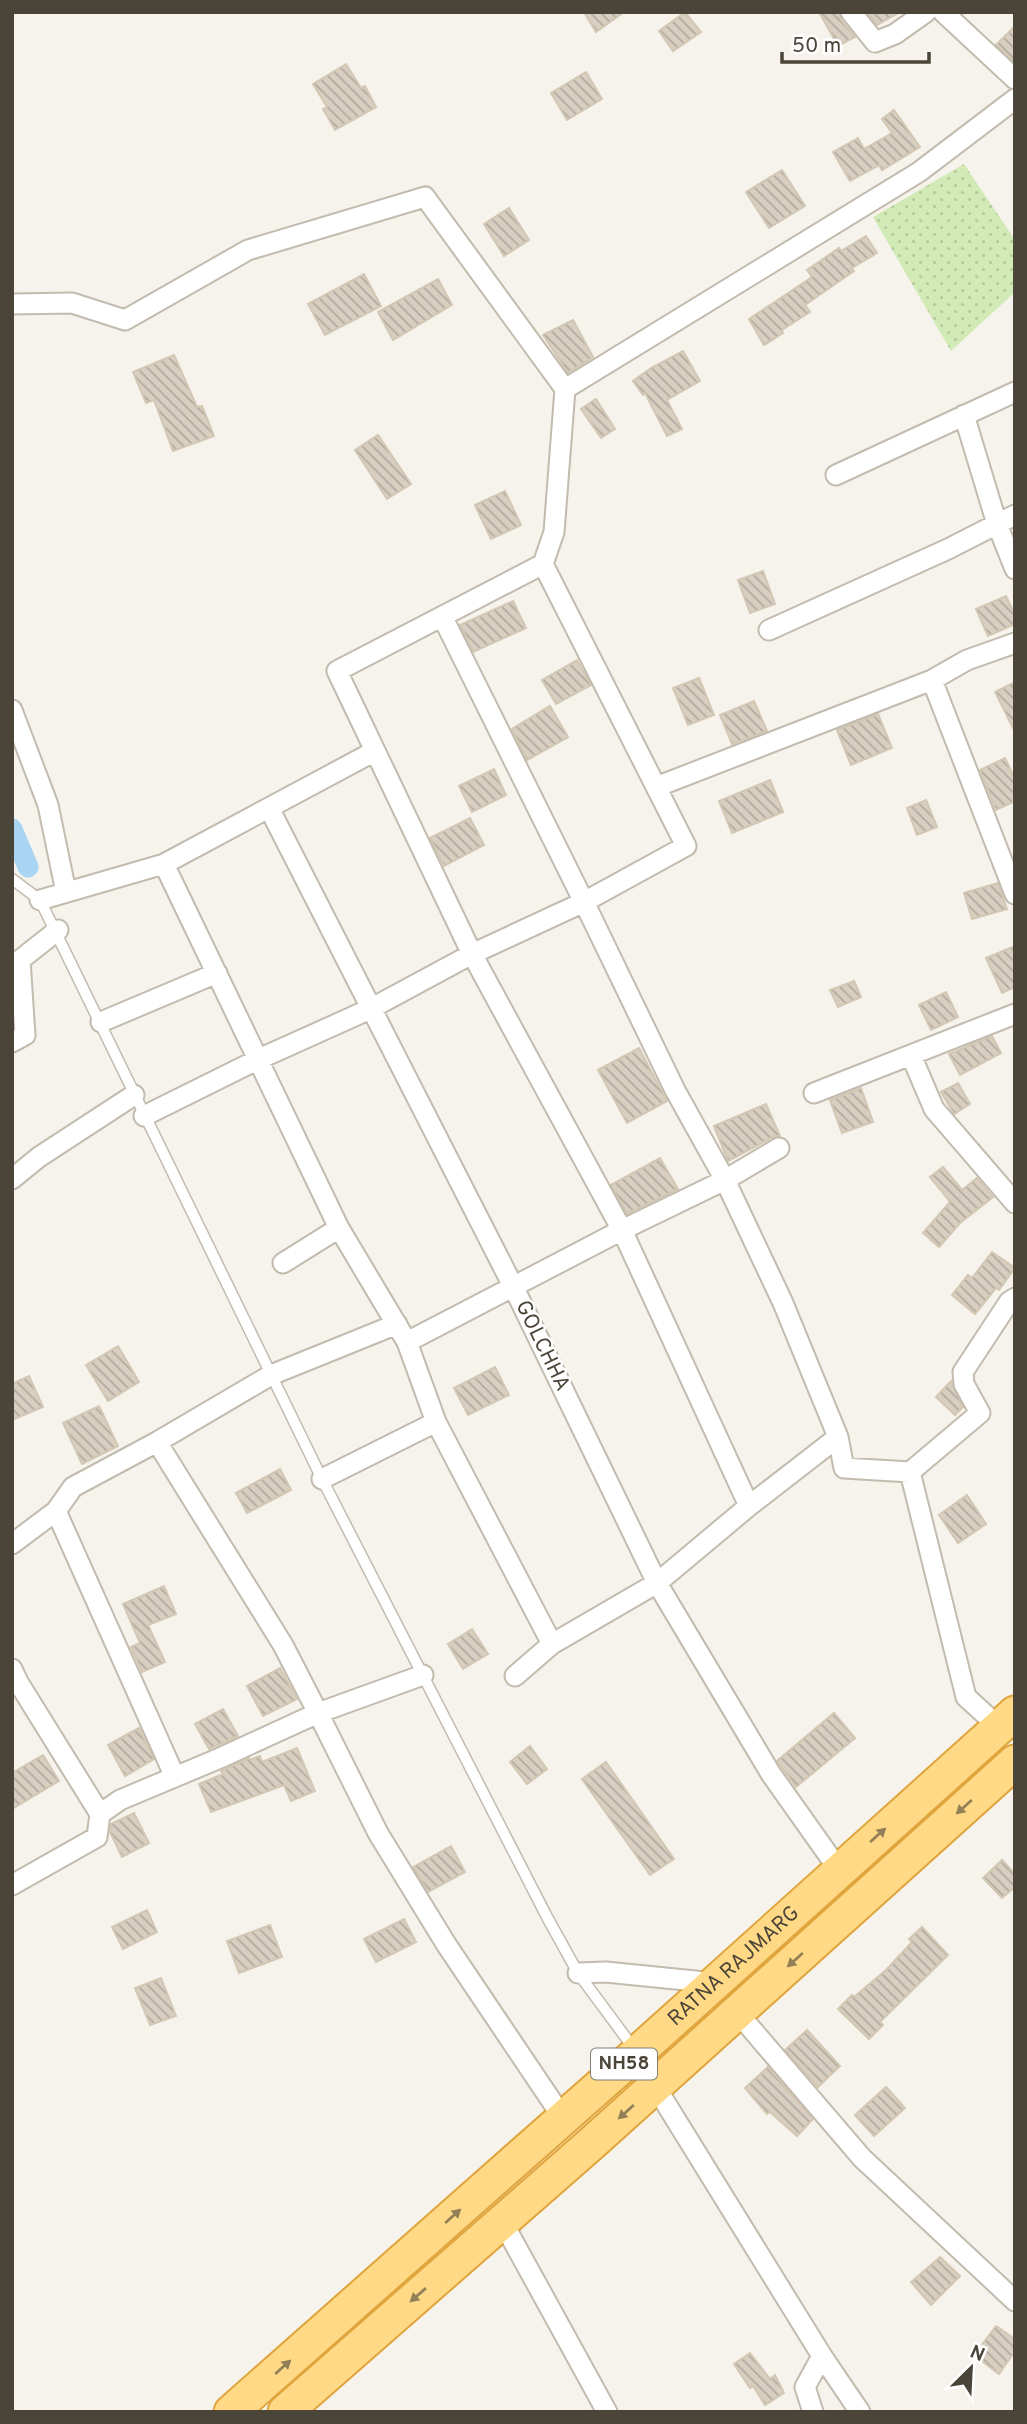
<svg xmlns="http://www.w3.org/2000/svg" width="1027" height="2424" font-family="Overpass,sans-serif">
	<defs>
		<pattern id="grass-dots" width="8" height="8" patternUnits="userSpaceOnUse" patternTransform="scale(1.75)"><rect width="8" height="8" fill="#d2eab5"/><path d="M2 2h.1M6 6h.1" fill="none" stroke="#b6ca9c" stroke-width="1.8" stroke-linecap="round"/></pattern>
		<pattern id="building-back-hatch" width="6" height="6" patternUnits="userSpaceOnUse" patternTransform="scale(1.75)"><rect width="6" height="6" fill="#d8cfc1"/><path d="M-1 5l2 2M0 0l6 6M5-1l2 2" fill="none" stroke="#b1aa9e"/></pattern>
	</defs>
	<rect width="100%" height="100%" fill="#f6f3ec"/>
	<path fill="url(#grass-dots)" d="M964,164L1015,240V292L951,351L873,217Z"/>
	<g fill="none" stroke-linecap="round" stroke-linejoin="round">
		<path stroke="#a9d4f2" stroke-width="21" d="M12,829L28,867"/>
	</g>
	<path fill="url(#building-back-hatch)" stroke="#d3c7b4" stroke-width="2" d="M584,12H624L596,32Z
		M685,12L701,32L673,51L659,31Z
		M819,12H839L841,20L855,37L838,46Z
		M867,12H900L877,25Z
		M1015,26V62L996,45Z
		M346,64L361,88L365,86L376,107L335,130L323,109L327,107L313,84Z
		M586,72L602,99L567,120L551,93Z
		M894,110L920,147L882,170L879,165L850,181L833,152L858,138L864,149L892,133L882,119Z
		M782,170L805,206L769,228L746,192Z
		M509,208L529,240L504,256L484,224Z
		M866,236L877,253L852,268L854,271L805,305L810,312L782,330L783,333L764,345L749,319L812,277L807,270L839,248L841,251Z
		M364,274L381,306L325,335L308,304Z
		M438,279L452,305L393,340L378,312Z
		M573,320L593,357L568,373L543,335Z
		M683,351L700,381L667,400L682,429L667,436L645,393L643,395L633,381L651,368Z
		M174,355L197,407L202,406L214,436L173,451L154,400L146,403L133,372Z
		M596,399L615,429L601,438L581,409Z
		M378,435L411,484L387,499L355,450Z
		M505,491L521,525L491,539L475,505Z
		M763,571L775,604L750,613L738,580Z
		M1006,596L1015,615V624L988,636L976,609Z
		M513,601L526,628L473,652L460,625Z
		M577,660L591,685L556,704L542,680Z
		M699,678L714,715L688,725L673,688Z
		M1015,682V732L995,692Z
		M754,701L767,731L732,744L720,715Z
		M550,706L568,737L527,760L512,729Z
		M878,714L892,748L851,765L837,730Z
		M1005,758L1015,779V801L996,810L980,770Z
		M494,769L506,795L472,812L459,786Z
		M770,780L783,812L732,833L719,801Z
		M926,800L937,827L917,835L907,808Z
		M470,818L484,845L444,866L430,838Z
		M998,883L1007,909L972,919L964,893Z
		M1015,946V987L1002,993L986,958Z
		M854,981L861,997L838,1007L830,990Z
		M946,992L958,1017L931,1030L919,1005Z
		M992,1036L1001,1053L960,1075L949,1054Z
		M639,1048L667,1101L627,1123L598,1070Z
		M958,1083L970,1104L954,1114L941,1092Z
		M861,1088L873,1122L842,1133L830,1100Z
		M766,1104L780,1136L773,1137L728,1161L714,1126Z
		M660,1158L678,1189L627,1214L611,1185Z
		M943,1167L962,1190L977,1178L993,1197L960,1223L939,1247L923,1233L950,1202L930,1177Z
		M992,1252L1015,1268L999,1290L996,1288L975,1314L952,1295L968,1275L972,1278Z
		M118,1346L139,1382L108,1401L86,1365Z
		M495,1367L509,1395L468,1415L454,1388Z
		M29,1376L43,1407L12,1420V1384Z
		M951,1381L963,1407L955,1415L936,1397Z
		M99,1406L118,1446L82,1464L63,1423Z
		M280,1469L291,1490L247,1513L236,1493Z
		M967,1495L986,1524L958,1543L939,1515Z
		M164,1586L176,1614L148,1625L165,1662L142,1672L131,1647L140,1643L123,1604Z
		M472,1629L488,1654L463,1669L448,1644Z
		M280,1668L297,1699L263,1716L247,1686Z
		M223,1709L238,1736L209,1749L195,1724Z
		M834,1713L855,1738L796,1787L777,1761Z
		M139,1728L154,1759L125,1776L108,1745Z
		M530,1746L547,1769L527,1784L510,1762Z
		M297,1748L315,1791L291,1801L284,1785L211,1812L199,1784L223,1774L221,1771L249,1758L250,1760L260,1756L262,1762Z
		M43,1755L59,1781L12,1809V1773Z
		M606,1762L674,1859L650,1875L582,1779Z
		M134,1813L149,1843L122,1857L110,1832L111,1824Z
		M451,1846L465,1872L428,1892L413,1867Z
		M1002,1860L1015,1874V1887L1002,1898L983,1878Z
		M147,1910L157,1932L123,1949L112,1927Z
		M404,1919L416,1942L376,1962L364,1939Z
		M270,1925L282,1957L239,1973L227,1941Z
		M922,1927L948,1955L880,2022L883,2025L869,2039L838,2009L852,1995L854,1997L886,1970L912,1942L909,1939Z
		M161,1978L176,2016L150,2025L135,1988Z
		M807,2030L840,2066L818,2087L785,2050Z
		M768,2067L813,2119L797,2136L770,2112L767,2114L745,2088Z
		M886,2087L905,2108L874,2136L855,2115Z
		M940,2257L960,2276L931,2305L911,2282Z
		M996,2326L1015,2339V2351L999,2374L974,2355Z
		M750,2353L770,2379L775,2375L784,2393L765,2405L753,2386L750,2388L734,2364Z"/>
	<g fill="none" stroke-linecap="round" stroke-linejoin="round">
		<defs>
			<path id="service" d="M12,879L40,900L322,1479L547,1917L578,1973L635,2050"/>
			<path id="minor" d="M851,12L875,42L895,34L926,12
				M943,12L1015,79
				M12,304L72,303L125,320L248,250L425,197L565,389L919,172L1015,99
				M836,475L1015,392
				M1015,515L997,524L1015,569
				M543,564L554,532L565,389
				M769,630L948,549L997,524L964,415
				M932,680L1015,894
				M12,710L48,805L66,892
				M656,787L932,680L967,660L1015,643
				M269,808L514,1288L657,1583L771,1774L839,1870
				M164,864L375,751
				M40,900L164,864L339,1228L407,1342L436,1422L552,1644
				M101,1022L217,973
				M12,1042L25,1035L20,960L58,930
				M911,1055L934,1109L1015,1203
				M814,1093L1015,1014
				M144,1116L259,1059L370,1009L472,954L584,902L443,618
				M12,1179L39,1157L134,1095
				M283,1263L339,1228
				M407,1342L622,1230L725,1180L779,1148
				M157,1442L271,1375L397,1324
				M910,1472L966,1697L999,1727
				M322,1479L436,1422
				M749,1506L622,1230L472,954L337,671L543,564L686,846L584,902L675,1090L725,1180L783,1303L838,1437L844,1468L910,1472L980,1413L964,1384L963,1372L1009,1302L1015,1298
				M12,1544L56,1511
				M12,1669L18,1682L100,1814
				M515,1676L552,1644L657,1583L749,1506L838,1437
				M175,1777L56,1511L73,1487L157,1442L283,1645L318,1713L423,1675
				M12,1885L97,1837L100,1814L120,1800L220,1758L318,1713L378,1833L446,1944L563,2118
				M578,1973L606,1972L715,1983
				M737,2012L862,2158L1015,2301
				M655,2086L822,2356L860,2412
				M502,2221L607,2412
				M813,2412L805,2387L822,2356"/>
			<g id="trunk">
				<path id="s1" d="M231,2412L637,2053L1015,1713"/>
				<path d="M285,2412L592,2143L1015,1762"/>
			</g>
		</defs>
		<use href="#service" stroke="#c2bbae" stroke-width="13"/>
		<use href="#minor" stroke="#c2bbae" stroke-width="23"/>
		<use href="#trunk" stroke="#e0a43c" stroke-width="37"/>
		<use href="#service" stroke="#fff" stroke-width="10"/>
		<use href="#minor" stroke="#fff" stroke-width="19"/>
		<use href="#trunk" stroke="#ffd985" stroke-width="33"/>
	</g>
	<defs><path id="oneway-solid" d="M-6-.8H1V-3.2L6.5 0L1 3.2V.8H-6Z" transform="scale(1.75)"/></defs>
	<g fill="#938057">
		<use href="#oneway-solid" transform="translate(964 1807) rotate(138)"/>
		<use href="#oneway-solid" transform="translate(878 1835) rotate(-42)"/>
		<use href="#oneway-solid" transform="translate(795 1960) rotate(138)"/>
		<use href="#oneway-solid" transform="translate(626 2112) rotate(138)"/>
		<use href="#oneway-solid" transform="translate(453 2216) rotate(-42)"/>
		<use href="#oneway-solid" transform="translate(418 2295) rotate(139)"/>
		<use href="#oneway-solid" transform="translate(283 2367) rotate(-42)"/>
	</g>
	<g text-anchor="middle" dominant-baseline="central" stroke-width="5" stroke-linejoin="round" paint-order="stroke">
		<rect fill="#fff" stroke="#817c74" stroke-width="2" x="591" y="2048.5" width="66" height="31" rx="5"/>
		<g font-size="19" font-weight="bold" fill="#4b4439">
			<text x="624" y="2064">NH58</text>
		</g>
		<g font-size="21" fill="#4b4439" stroke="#fff">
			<text transform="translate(542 1346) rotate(64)">GOLCHHA</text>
			<text stroke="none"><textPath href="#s1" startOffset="672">RATNA RAJMARG</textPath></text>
		</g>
	</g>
	<rect width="1027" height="2424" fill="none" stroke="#4b4439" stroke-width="28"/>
	<g transform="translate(971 2368) rotate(24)" stroke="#ffffff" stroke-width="5" paint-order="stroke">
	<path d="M0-5L12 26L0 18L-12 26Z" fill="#4b4439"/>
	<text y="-10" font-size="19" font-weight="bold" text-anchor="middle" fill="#4b4439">N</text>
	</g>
	<path d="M782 52v10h147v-10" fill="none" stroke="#4b4439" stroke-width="3.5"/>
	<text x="792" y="52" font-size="21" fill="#4b4439" stroke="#ffffff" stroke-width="5" paint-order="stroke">50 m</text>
</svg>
